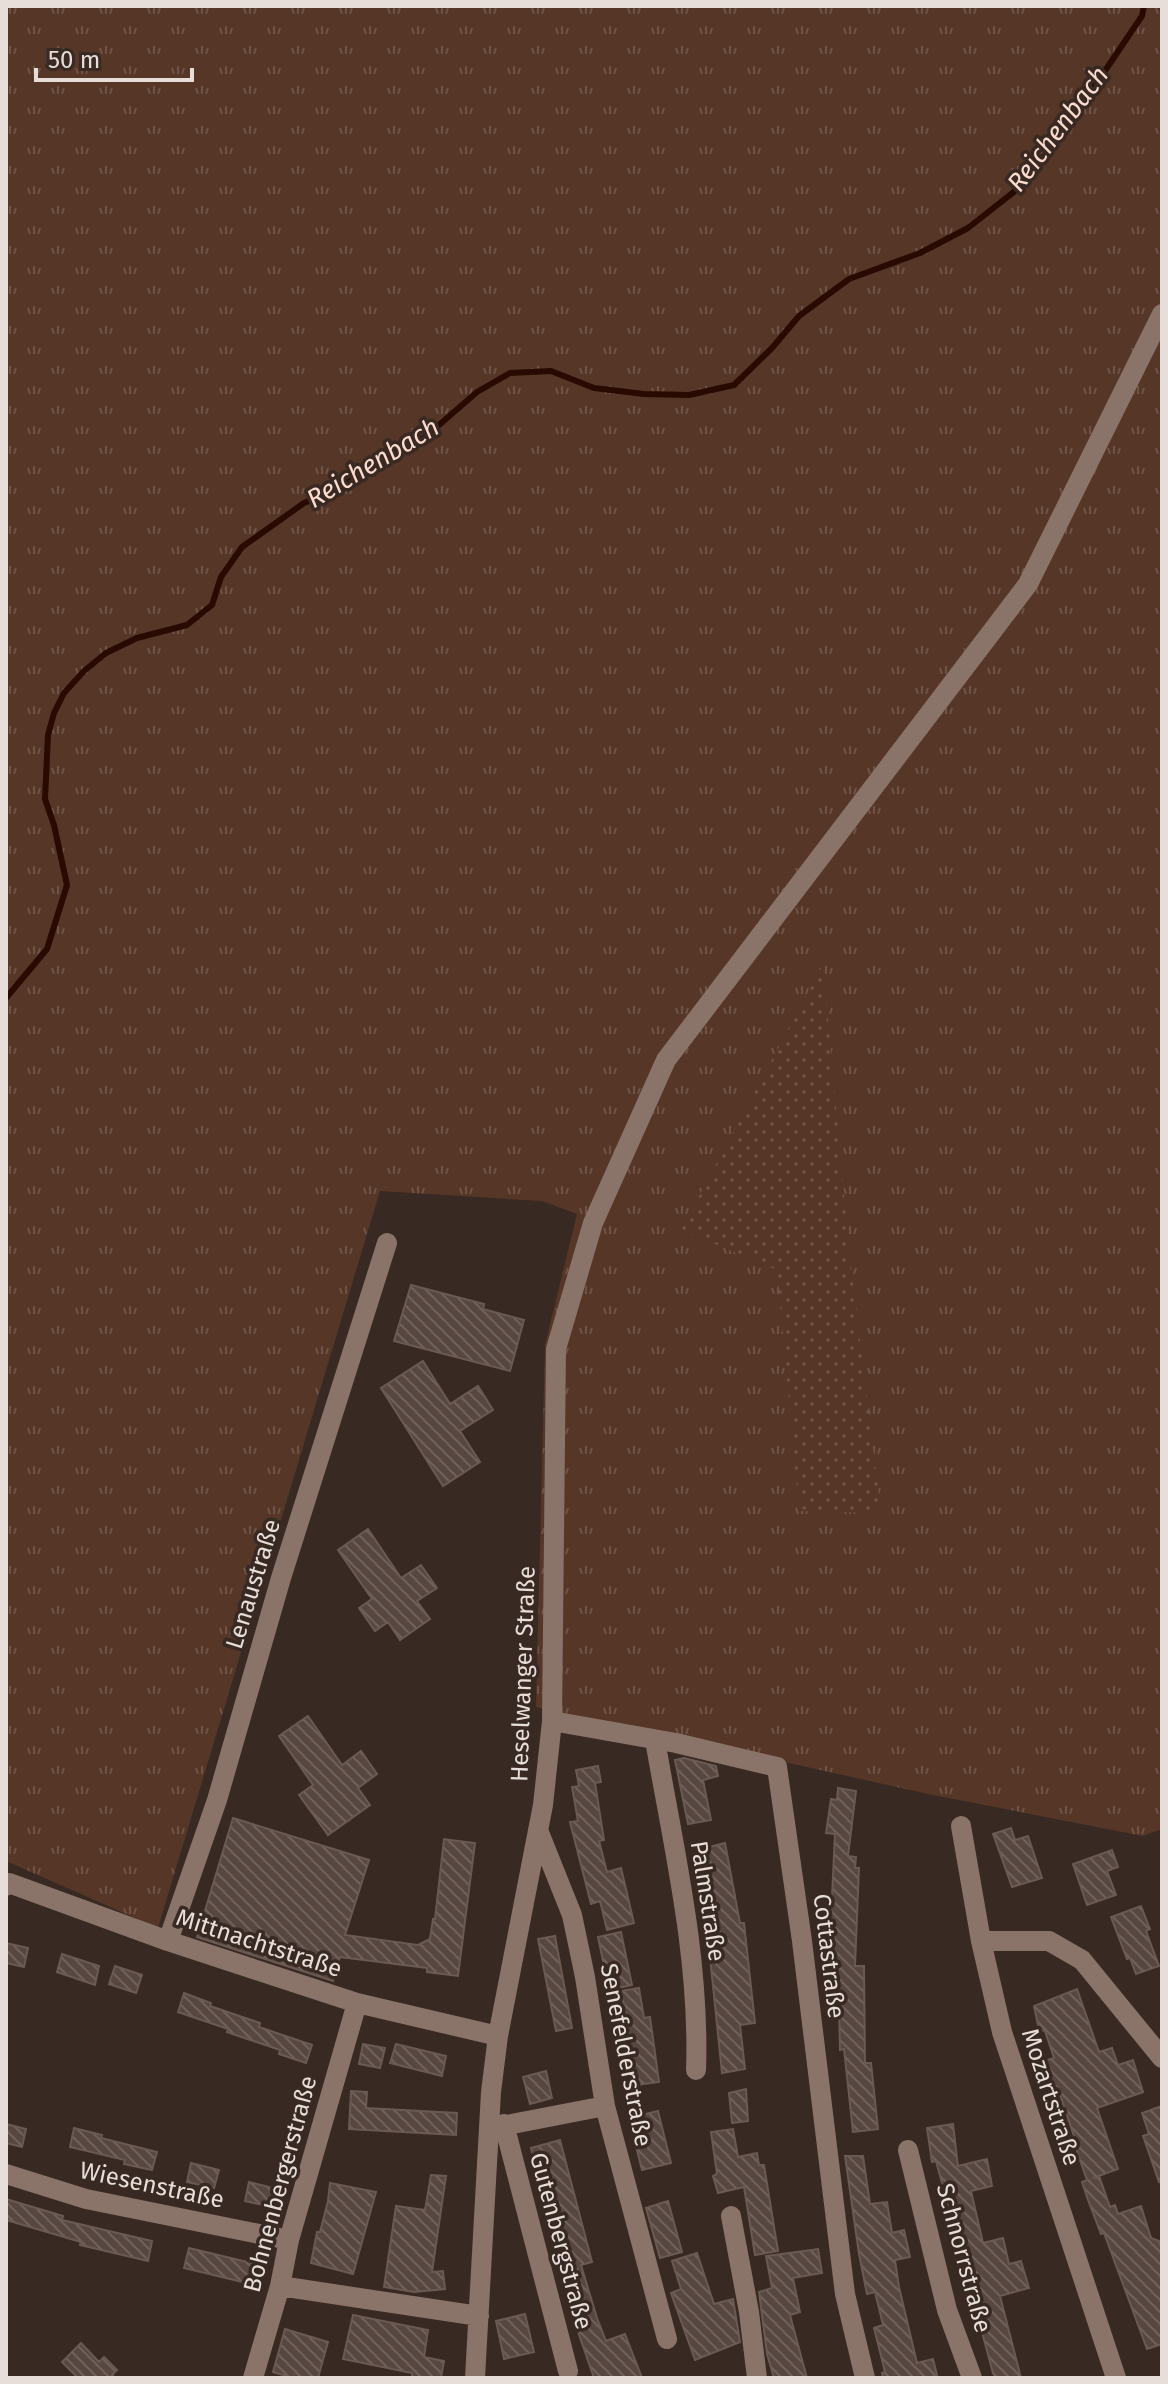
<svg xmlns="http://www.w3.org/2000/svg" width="1168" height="2384" font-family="'Fira Sans',sans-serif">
	<defs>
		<pattern id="grass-tufts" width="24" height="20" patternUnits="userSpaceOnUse" patternTransform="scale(2)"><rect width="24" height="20" fill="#563627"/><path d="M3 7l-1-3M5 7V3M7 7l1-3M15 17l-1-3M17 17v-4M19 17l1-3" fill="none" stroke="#6e5346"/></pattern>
		<pattern id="garden-dots" width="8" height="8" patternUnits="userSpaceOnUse" patternTransform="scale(2)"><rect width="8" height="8" fill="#563627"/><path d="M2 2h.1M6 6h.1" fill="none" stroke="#6e5346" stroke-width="1.8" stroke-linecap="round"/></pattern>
		<pattern id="building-back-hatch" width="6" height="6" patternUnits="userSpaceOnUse" patternTransform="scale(2)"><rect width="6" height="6" fill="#574740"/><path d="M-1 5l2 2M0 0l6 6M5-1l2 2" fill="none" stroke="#6f615b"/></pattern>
	</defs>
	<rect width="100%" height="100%" fill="#382922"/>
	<path fill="url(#grass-tufts)" d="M6,6H1162V1829L1143,1836L933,1795L536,1707L545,1345L577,1214L542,1201L380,1191L158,1928L6,1861Z"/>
	<path fill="url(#garden-dots)" d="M823,964L849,1250L881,1513L799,1511L777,1270L681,1230Z"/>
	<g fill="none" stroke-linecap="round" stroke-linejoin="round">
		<path stroke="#290a00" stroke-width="6" d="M6,998L47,949L67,885L54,825L45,799L48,735L54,713L64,693L84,671L106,653L137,638L187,625L212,605L221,577L242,547L304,503L343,486L378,460L424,438L477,392L510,373L551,371L594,388L644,394L689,395L734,385L772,348L799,316L849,279L920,253L968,228L1020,187L1073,118L1142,16L1144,6"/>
	</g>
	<path fill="url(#building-back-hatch)" stroke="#6b5a52" stroke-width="2" d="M411,1285L484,1304L483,1309L524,1320L510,1371L394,1341Z
		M423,1361L450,1404L478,1386L493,1410L460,1431L480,1462L443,1486L381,1388Z
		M368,1529L401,1578L421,1565L437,1588L417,1601L430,1619L400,1640L388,1622L375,1631L359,1608L372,1599L338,1550Z
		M308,1716L342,1765L361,1751L377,1774L358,1788L370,1805L328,1835L299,1795L313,1785L279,1736Z
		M684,1758L716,1766L718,1776L703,1780L711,1820L688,1824L675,1760Z
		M598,1766L601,1782L595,1783L604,1840L599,1841L607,1872L621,1868L634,1923L607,1930L600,1901L591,1904L570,1822L578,1821L572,1787L579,1786L576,1770Z
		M838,1788L856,1791L848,1856L856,1857L855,1868H859L855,1966H864L865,2063H871L878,2129L853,2132L844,2049L840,2050L838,1960H829L835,1834L826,1833L831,1799L837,1800Z
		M233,1818L369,1860L345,1935L418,1945L430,1939L433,1919H435L444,1839L475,1843L458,1976L427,1972V1968L340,1957L333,1981L197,1937Z
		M1011,1828L1015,1840L1028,1836L1042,1878L1012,1887L993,1834Z
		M725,1843L740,1923H744L755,2023L740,2025L745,2069L722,2073L710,1957L721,1955L717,1921L706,1923L697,1870L710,1868L705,1848Z
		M1112,1850L1118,1867L1107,1871L1116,1895L1087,1905L1073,1864Z
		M1141,1906L1150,1929L1146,1931L1159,1966L1136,1974L1130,1958L1127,1959L1111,1917Z
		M621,1932L632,1985L609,1990L598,1937Z
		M555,1936L572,2028L556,2031L538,1939Z
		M6,1943L28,1948L24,1967L6,1963Z
		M62,1954L99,1966L95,1985L57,1972Z
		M115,1966L142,1975L136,1993L109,1984Z
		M639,1988L644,2018L650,2017L659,2082L637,2085L635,2073L624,2075L616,2022L627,2020L621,1991Z
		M1077,1989L1099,2052L1112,2048L1118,2065L1133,2060L1143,2092L1097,2108L1118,2169L1093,2178L1099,2176L1110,2207L1115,2205L1118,2214L1141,2206L1151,2238L1159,2241L1162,2250V2344L1147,2349L1104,2233L1101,2234L1088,2200L1082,2182L1087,2180L1075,2146L1077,2145L1057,2086L1053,2087L1044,2061L1054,2058L1045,2031L1039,2030L1034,2006Z
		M184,1993L211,2003L210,2006L260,2023L259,2027L312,2045L306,2063L279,2054L280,2050L227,2032L228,2029L178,2012Z
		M363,2044L385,2048L380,2068L359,2064Z
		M396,2044L446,2056L442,2076L390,2063Z
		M546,2071L552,2098L530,2104L523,2077Z
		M746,2089L748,2121L732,2123L729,2093Z
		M351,2091L367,2092L366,2108L457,2113L456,2135L349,2129Z
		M1162,2106V2182H1159L1143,2136L1149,2134L1142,2113Z
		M658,2111L671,2163L642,2170L629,2118Z
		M6,2124L26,2129L22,2147L6,2143Z
		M953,2124L958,2166L987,2159L992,2186L971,2191L983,2243L1003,2238L1009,2264L1021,2261L1029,2288L1000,2296L1021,2378H996L993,2373L936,2161L932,2162L927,2128Z
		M74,2128L102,2135L101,2138L157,2152L152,2170L124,2164L125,2160L70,2147Z
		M733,2129L738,2157L757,2153L759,2165H764L778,2251L755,2255L744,2187L718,2193L713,2176L717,2174L711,2132Z
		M560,2140L592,2262L581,2265L597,2318L606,2341L625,2334L642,2378H594L567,2300L574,2298L565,2269H563L531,2148Z
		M845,2156H863L870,2204L887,2202L892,2233L904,2230L910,2257L895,2260L899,2287L917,2363L933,2359L937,2375L928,2378H883L882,2373L885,2372L874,2328L883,2325L875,2292L867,2294L859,2254Z
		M191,2163L219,2170L214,2188L187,2182Z
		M431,2175L446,2176L432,2272L443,2271L445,2289L414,2292L384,2287L396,2206L425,2210Z
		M249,2182L277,2189L272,2207L245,2201Z
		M330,2183L376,2192L353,2274L311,2263L317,2232H320L328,2201Z
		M6,2199L63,2216L62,2220L152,2241L148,2261L80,2245L81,2242L6,2220Z
		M668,2201L682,2252L660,2258L646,2208Z
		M189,2248L256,2264L251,2284L184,2268Z
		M818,2249L822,2273L793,2278L800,2312L790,2315L807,2378H774L767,2354L759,2292L772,2288L766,2256Z
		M697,2253L714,2304L733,2299L740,2342L695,2360L671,2293L681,2289L672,2261Z
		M525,2314L534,2352L504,2359L496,2321Z
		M353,2315L428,2330L424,2357L444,2361L441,2378H412V2373L343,2359Z
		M285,2329L328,2342L318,2378H293L273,2372Z
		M81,2343L99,2362L104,2357L117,2370L112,2375L115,2378H78L62,2362Z"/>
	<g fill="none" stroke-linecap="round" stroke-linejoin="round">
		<path stroke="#8a7369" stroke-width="20" d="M552,1721L676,1743L777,1767L802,1941L845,2294L865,2378
			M655,1740C674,1850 700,1959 696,2070
			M961,1826L981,1941L1002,2032L1116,2378
			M538,1830L572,1915L585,1977L605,2106L667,2339
			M6,1886L9,1883L168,1941L357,2003L498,2036
			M168,1941L217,1800L281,1578L387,1243
			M981,1941H1049L1082,1960L1162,2058
			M504,2124L568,2371
			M491,2128L605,2106
			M908,2150L947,2310L972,2378
			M6,2174L86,2199L289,2240
			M731,2216L749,2312L757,2378
			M280,2286L479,2316
			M253,2378L280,2286L289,2240L357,2003
			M475,2378L491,2092L498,2036L543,1805L552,1721L556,1349L593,1223L666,1060L1028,584L1162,314"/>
	</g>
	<g text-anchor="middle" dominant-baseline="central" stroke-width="7" stroke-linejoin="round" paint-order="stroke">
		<g font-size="24" fill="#e7ddd9" stroke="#382922">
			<text transform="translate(253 1584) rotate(-73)">Lenaustraße</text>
			<text transform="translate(523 1674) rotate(-88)">Heselwanger Straße</text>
			<text transform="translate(708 1901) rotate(81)">Palmstraße</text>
			<text transform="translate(259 1943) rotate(18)">Mittnachtstraße</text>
			<text transform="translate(829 1956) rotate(83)">Cottastraße</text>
			<text transform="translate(626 2055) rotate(79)">Senefelderstraße</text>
			<text transform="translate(1051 2097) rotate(72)">Mozartstraße</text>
			<text transform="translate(280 2184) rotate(-75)">Bohnenbergerstraße</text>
			<text transform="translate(152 2185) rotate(12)">Wiesenstraße</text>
			<text transform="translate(561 2241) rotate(75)">Gutenbergstraße</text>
			<text transform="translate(964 2258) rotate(75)">Schnorrstraße</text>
		</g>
		<g font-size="26" font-style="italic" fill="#fcdcce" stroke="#382922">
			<text transform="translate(1058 129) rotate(-53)">Reichenbach</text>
			<text transform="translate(373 463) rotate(-31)">Reichenbach</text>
		</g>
	</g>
	<rect width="1168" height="2384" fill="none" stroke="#e7ddd9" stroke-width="16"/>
	<path d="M36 68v12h156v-12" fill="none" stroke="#e7ddd9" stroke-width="4"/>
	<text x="48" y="68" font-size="24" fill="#e7ddd9" stroke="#382922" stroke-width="6" paint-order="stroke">50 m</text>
</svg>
